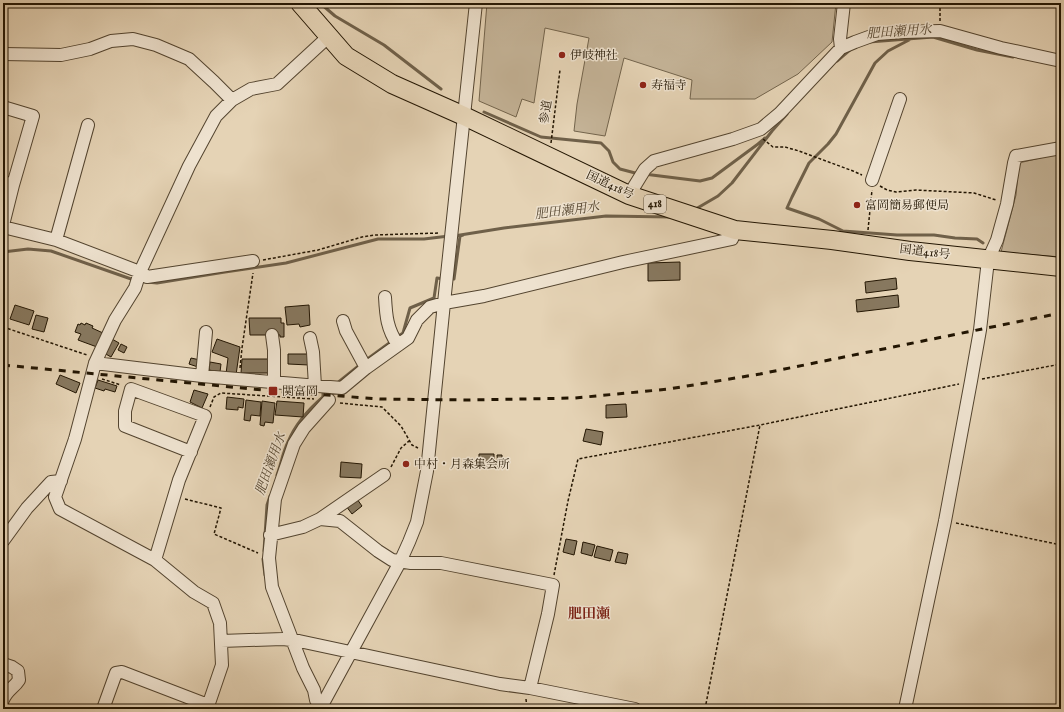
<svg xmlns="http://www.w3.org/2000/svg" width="1064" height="712" font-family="'IM FELL English','Noto Serif JP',serif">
	<rect width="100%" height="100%" fill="#e5d3b5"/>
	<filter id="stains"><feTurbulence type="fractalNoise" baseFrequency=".005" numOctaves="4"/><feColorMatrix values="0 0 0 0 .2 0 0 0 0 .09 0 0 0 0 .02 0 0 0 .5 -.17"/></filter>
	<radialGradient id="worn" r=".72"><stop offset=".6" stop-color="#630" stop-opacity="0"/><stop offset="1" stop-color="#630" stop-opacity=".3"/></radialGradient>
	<path fill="#c4b397" stroke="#73644c" d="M487,3H836L832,42L798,74L755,99H690L692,80L624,58L605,136L574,131L577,104L589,38L545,28L534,103L522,99L516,117L479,101Z
		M1061,153L1060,178H1061V257L1001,252L1016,195L1019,163Z"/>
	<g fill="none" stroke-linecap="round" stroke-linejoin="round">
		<path stroke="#6f6049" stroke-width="3" d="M320,3L335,16L384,45L441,89
			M909,40L888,51L875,63L836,134L828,144L809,163L792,197L787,208L819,219L843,231L897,235H934L955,238L977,239L983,243
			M869,42L933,37L977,50L1013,57
			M837,61L851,49
			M484,112L541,137L601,143L609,151L613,162L620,169L639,174
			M644,174L700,181L712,178L758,144L765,138
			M694,210L718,196L732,183L772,131L787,114
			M454,236L504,228L606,216L671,217
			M3,252L28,249L51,251L134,280
			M450,279H454L460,236L463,235
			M147,282L157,283L225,272L286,263L378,239H424L449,236
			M396,338L403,333L410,308L434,298L437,278L444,279
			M366,360L392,341
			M336,384L361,364
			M277,475C281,464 283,452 288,442C295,425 309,409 323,397V393L326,391
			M264,551L267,505L270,496
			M263,559L265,575"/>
	</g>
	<path fill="#87785f" stroke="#221502" d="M680,262V280L648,281V263Z
		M896,278L897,289L866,293L865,282Z
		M898,295L899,307L857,312L856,300Z
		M15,305L34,311L29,325L10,319Z
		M309,305L310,325L300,327L299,324L287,325L285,307Z
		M36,315L48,318L44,332L32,329Z
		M249,318H281V323H284V337H280V335H250Z
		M81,323L85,325L86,323L93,326L92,328L103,333L97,347L78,340L81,334L75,332L78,324L80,325Z
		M112,339L119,343L111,357L104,353Z
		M217,339L240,347L236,375L226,374L228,358L212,352Z
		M121,344L127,347L124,353L118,350Z
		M288,354H309V365L288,364Z
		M191,358L200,360L198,367L189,364Z
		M242,359H270V373H241Z
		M210,362L221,364L220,372L209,370Z
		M60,375L80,383L76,393L56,384Z
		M98,380L117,386L115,392L105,389L104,391L95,388Z
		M194,390L208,394L202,408L190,402Z
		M227,397L244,399L243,408L238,407V410L226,409Z
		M246,400L261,402L260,416L251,415L250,421L244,420Z
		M262,401L275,403L273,423L265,422L264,426L260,425Z
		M277,401L304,403L303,417L275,415Z
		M626,404L627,417L606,418V405Z
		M586,429L603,432L601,445L583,441Z
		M479,454H494V462H487V467H479Z
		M497,455H502V467H498Z
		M341,462L362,464L361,478L340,477Z
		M357,499L362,506L352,514L346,506Z
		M566,539L577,541L574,555L563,552Z
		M583,542L595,545L592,556L581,553Z
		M597,546L613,550L610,561L594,557Z
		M618,552L628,554L626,564L615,562Z"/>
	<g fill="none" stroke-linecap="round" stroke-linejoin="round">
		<defs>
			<path id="minor" d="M841,48L840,39L844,3
				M3,54L61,55L90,49L111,41L133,39L156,45L189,59L214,82L232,100
				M3,107L33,116L13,185
				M872,180L900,99
				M3,182L13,185L3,225
				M629,195L645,169L654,161L733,139L761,129L780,113L841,48L855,42L877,34L904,32L940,31L1001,48L1061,61
				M3,227L56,240L140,272L147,277L253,261
				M56,240L88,125
				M385,297C386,316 387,329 398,345
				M343,321L346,331L366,368
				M272,335L274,350V383
				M310,338L313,352L315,386
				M95,363L202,376L342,388L366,368L408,338L417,320L430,307L444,303L484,296L623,262L732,239L735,230
				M202,376L206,332
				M320,519L384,475
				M270,535L303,527L320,519L340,521L378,551L392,560L411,563H441L553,585L548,614L530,688
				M3,541L27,508L51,482L61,481
				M155,560L179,480L205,416L131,389L125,411V426L191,452
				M221,641L283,639L299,641L500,684L530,688L635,709
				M3,664L12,667L18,671L19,680C14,688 7,690 3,700
				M322,707L316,700L314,690L303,668L272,587L269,558L275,499L294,444L304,428L329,400
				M103,709L116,673L122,672L208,705
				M207,709L222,665L220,623L213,603L194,592L155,560L60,509L55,497L75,439L95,363L115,320L135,288L140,272L189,166L216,116L232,100L251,89L277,84L328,37
				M320,709L400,562L409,542L417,522L427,471L444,303L476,3
				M905,709L945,521L971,381L980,330L988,260L997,240L1007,204L1014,163L1016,156L1061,148"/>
			<path id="highway" d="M300,3L346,56L392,84L464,116L629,195L735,230L832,240L910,251L1061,267"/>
		</defs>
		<use href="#minor" stroke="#53442f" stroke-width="14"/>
		<use href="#highway" stroke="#221502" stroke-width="20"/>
		<path stroke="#221502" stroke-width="1.5" stroke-dasharray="3 2" stroke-linecap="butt" d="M940,21V3
			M763,139L773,147H785L799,151L853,171L862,175
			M551,143L560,70
			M880,186L887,190L896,192L916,190L974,193L996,200
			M868,230L872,190
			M263,260L318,250L362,237L374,235L440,233
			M3,327L87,355
			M240,368L242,348L253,273
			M102,379L121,385
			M982,379L1061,364
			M340,403L382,407L401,426L412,445L418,448
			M210,407L214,397L221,393L314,399
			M391,467L401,448L409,441
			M185,499L221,508L214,534L258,553
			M956,523L1061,545
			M554,575L568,501L578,459L760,425L959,384
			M526,699L527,709
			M705,709L760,425"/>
		<use href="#minor" stroke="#eee2cf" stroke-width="12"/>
		<use href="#highway" stroke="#e5d3b5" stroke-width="18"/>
		<path stroke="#221502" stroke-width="3" stroke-dasharray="7 7" stroke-linecap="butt" d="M3,365L273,391L380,399L468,400L575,398L669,389L760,374L1061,313"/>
	</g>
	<g fill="#8f2418" stroke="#eee2cf" stroke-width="1.5">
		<circle cx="562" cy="55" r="4"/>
		<circle cx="643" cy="85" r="4"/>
		<circle cx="857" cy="205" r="4"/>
		<rect x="268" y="386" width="10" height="10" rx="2"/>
		<circle cx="406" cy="464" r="4"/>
	</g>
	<g text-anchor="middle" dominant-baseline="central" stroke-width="3" stroke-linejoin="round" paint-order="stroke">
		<rect fill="#eee2cf" stroke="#5f5240" stroke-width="1" x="644" y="195" width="22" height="18" rx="3"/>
		<g font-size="11" font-weight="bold" fill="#221502">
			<text x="655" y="204">418</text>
		</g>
		<g font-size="12" fill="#221502" stroke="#eee2cf" text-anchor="start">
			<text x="570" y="55">伊岐神社</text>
			<text x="651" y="85">寿福寺</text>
			<text x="865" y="205">富岡簡易郵便局</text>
			<text x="282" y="391">関富岡</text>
			<text x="414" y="464">中村・月森集会所</text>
		</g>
		<g font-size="12" fill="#221502" stroke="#eee2cf">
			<text transform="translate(546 112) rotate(-82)">参道</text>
			<text transform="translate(610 185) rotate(25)">国道418号</text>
			<text transform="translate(925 252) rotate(7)">国道418号</text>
		</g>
		<g font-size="13" font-style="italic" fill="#564731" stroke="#eee2cf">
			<text transform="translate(899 32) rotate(-4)">肥田瀬用水</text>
			<text transform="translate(567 211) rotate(-7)">肥田瀬用水</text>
			<text transform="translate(271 464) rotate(-70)">肥田瀬用水</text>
		</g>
		<g font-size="14" font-weight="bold" fill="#7a1f14" stroke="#eee2cf">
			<text x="589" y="614">肥田瀬</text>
		</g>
	</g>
	<rect width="1064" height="712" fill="none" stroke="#e5d3b5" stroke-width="16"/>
	<rect x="4" y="4" width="1056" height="704" fill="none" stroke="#221502" stroke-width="2"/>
	<rect x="8" y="8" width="1048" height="696" fill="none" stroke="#221502"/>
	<rect width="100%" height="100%" filter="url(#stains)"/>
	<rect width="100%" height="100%" fill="url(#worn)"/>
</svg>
